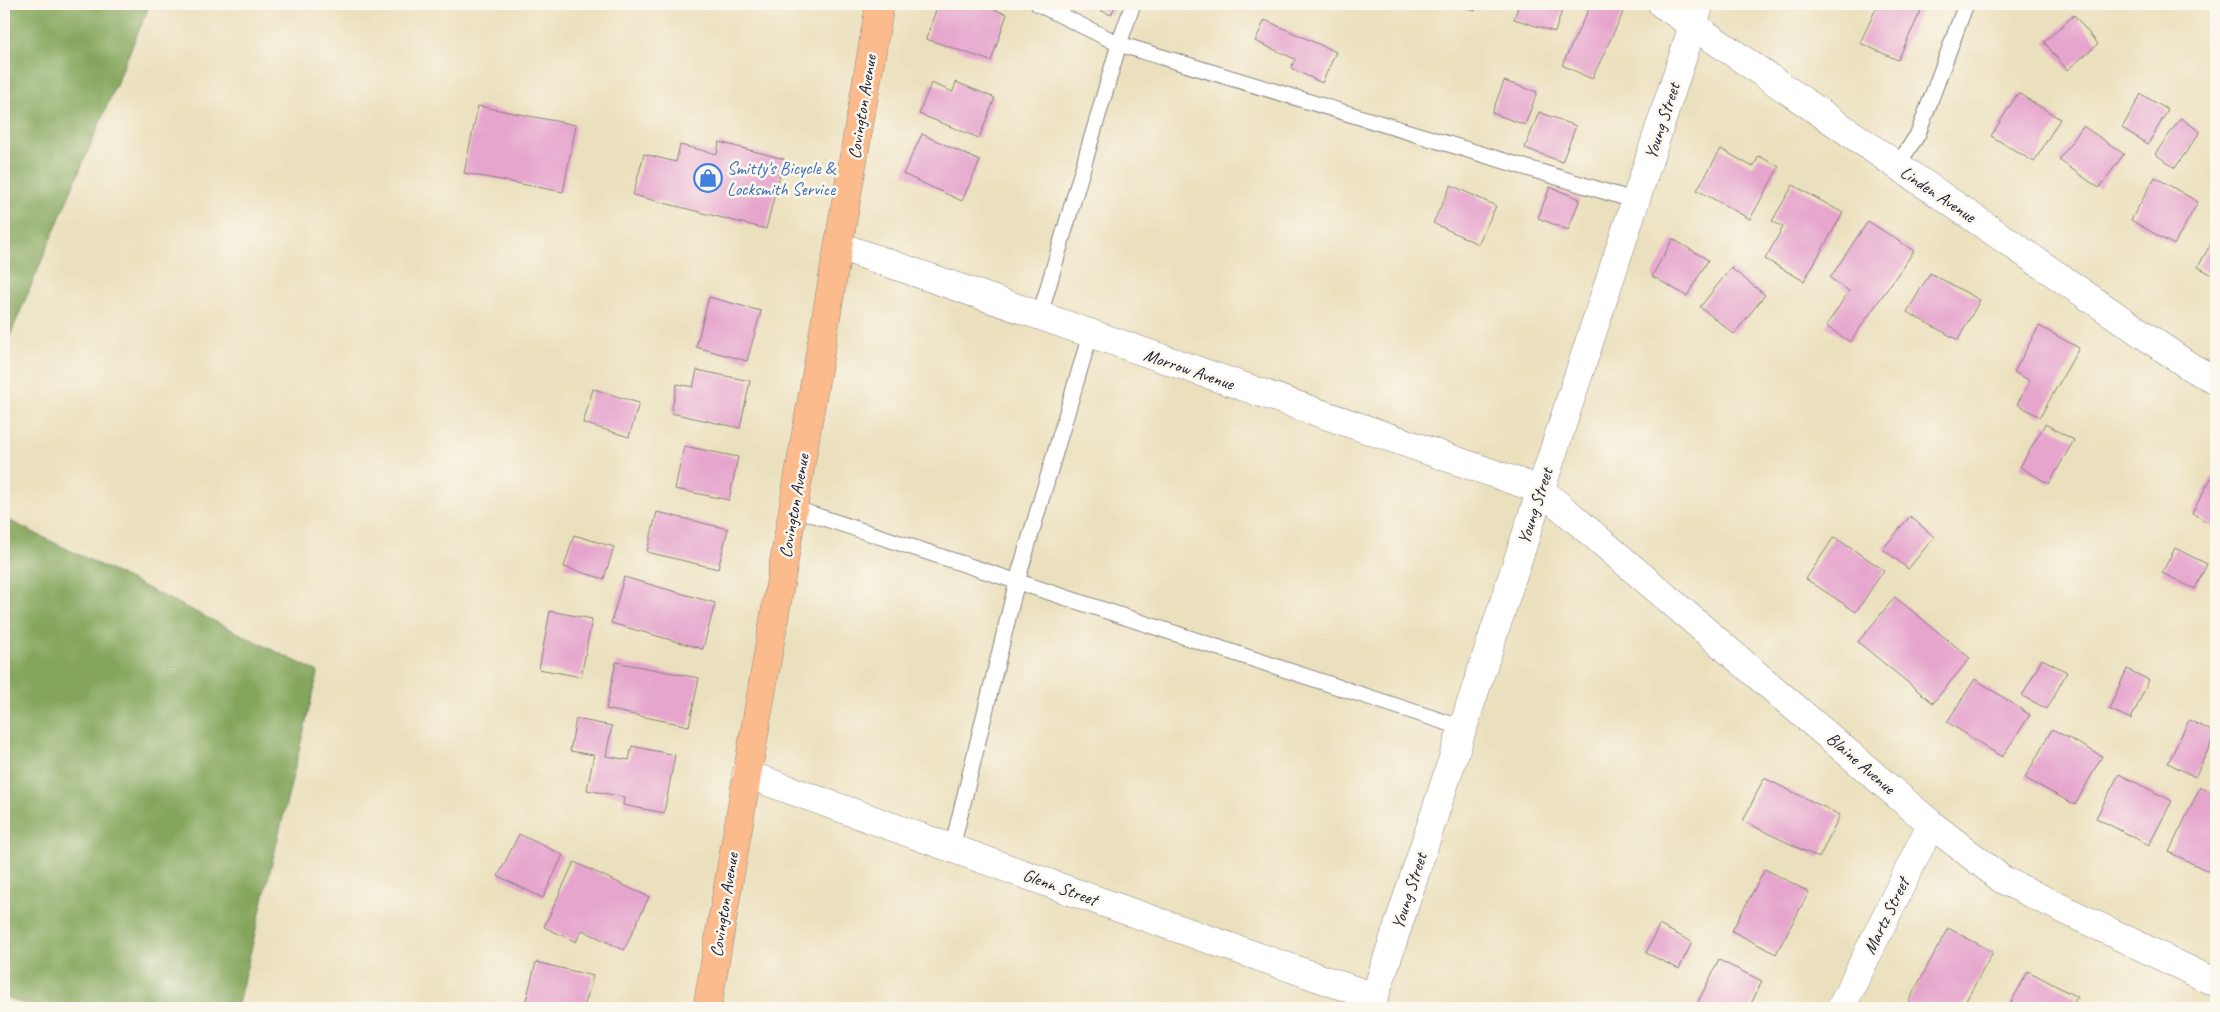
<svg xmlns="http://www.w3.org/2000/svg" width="2220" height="1012" font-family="Caveat,sans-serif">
	<rect width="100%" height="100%" fill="#fbf7ec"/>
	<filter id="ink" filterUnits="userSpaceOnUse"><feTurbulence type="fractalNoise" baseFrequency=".02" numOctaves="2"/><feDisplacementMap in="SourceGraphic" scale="10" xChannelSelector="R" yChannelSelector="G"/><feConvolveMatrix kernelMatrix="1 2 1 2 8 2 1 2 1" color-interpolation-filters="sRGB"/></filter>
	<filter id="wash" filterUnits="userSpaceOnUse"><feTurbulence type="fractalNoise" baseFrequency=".0096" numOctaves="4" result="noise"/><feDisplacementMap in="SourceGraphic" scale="20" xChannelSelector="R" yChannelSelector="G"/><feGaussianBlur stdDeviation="1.12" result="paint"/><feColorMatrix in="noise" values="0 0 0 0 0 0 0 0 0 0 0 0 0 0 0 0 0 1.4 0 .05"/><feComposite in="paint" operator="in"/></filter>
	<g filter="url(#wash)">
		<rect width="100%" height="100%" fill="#ebe0bd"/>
		<path fill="#84a65b" stroke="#53644b" d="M4,4H150L4,350Z
			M4,518L318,672L237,1008H32L4,996Z"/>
		<g id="blocks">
			<path fill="#e6a5cd" d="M938,4H976L1007,14L991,61L926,39Z
				M1086,4H1116L1111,15Z
				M1455,4H1477L1475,11Z
				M1519,4H1564L1555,32L1514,19Z
				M1591,4H1627L1592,79L1562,65Z
				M1878,4H1924L1898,60L1860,43Z
				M2074,15L2098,44L2067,70L2044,42Z
				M1265,20L1336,52L1322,83L1291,68L1295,59L1255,41Z
				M1504,81L1537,92L1525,125L1492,113Z
				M956,82L995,98L979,138L919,114L931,83L953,92Z
				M2018,93L2060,119L2034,162L1991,136Z
				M2141,94L2168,110L2148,144L2122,128Z
				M478,106L576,125L563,192L464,173Z
				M1539,112L1576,126L1562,162L1525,148Z
				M2181,118L2200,132L2175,168L2155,154Z
				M2083,126L2124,154L2099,188L2059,160Z
				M922,134L980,161L962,201L903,174Z
				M719,142L784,159L766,229L633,195L644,154L676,162L680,145L717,154Z
				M1721,149L1753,167L1759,156L1779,167L1750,219L1697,190Z
				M2155,177L2198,202L2174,245L2131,220Z
				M1451,185L1496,206L1478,244L1433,223Z
				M1793,185L1843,213L1804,281L1765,259L1783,227L1772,221Z
				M1550,187L1580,199L1568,230L1538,218Z
				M1868,221L1914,251L1850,342L1826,326L1849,291L1830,278Z
				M2216,234V277L2198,267Z
				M1673,239L1708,260L1687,296L1652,276Z
				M1731,268L1765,295L1734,334L1700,307Z
				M1930,273L1980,300L1958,340L1907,312Z
				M709,297L761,311L747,361L696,347Z
				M2039,326L2079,348L2040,417L2017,404L2030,381L2014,372Z
				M697,370L750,381L740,428L671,413L677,384L693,387Z
				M593,389L639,403L629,437L583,423Z
				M2045,424L2074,440L2049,484L2020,467Z
				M684,446L738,457L729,500L675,489Z
				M2216,469V527L2192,513Z
				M657,512L728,529L718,569L647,552Z
				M1910,516L1934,537L1908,569L1883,549Z
				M574,535L614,547L604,579L564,567Z
				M1834,537L1884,570L1856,612L1806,579Z
				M2175,548L2207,564L2195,589L2162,573Z
				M624,577L715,603L703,649L611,623Z
				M1895,597L1970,658L1933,703L1858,642Z
				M550,611L592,619L581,677L539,669Z
				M2042,659L2067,672L2047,709L2022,696Z
				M616,662L699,678L689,726L606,709Z
				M2127,669L2149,680L2131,719L2109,709Z
				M1975,679L2030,715L2002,757L1947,722Z
				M576,719L612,726L606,756L629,760L632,746L675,755L664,813L623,805L624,797L587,790L594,755L570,751Z
				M2189,720L2216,733L2195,777L2168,763Z
				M2052,729L2102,756L2075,805L2025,778Z
				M2119,774L2172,801L2149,845L2096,818Z
				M1764,778L1840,815L1819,858L1743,821Z
				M2200,787L2216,794V875L2169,852Z
				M519,834L563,855L543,898L498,876Z
				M574,862L649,897L624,950L582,930L576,942L544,927Z
				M1765,869L1809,892L1776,954L1732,931Z
				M1659,925L1692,942L1679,969L1646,953Z
				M1948,928L1993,952L1962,1008H1905Z
				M1719,960L1762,981L1749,1008H1695Z
				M536,962L593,976L584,1008H524Z
				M2028,971L2077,997L2071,1008H2008Z"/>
		</g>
	</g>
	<g filter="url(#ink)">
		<use href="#blocks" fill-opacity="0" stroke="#86817c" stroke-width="1"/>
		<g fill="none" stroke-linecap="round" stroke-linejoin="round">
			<defs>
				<path id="lane" d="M1038,4L1119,44L1636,201
					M1897,166L1918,134L1966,4
					M1039,318L1119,44L1133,4
					M793,508L1463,728
					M952,848L1017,581L1090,335"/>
				<path id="street" d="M1662,4L2192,368L2216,380
					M839,246L1541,490L1931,824L2003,880L2216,983
					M746,774L1076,893L1374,997
					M1371,1008L1700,4
					M1841,1008L1931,824"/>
				<path id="primary" d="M707,1008L880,4"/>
			</defs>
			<use href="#lane" stroke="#86817c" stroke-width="17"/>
			<use href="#street" stroke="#86817c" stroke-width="29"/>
			<use href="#primary" stroke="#86817c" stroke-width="29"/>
			<use href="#lane" stroke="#fff" stroke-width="15"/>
			<use href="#street" stroke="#fff" stroke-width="28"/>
			<use href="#primary" stroke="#fbbb8d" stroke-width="28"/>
		</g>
	</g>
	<defs>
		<symbol id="shop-ring" viewBox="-11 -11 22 22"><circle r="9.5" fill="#fbf7ec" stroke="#3f7fe0" stroke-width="1.5"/><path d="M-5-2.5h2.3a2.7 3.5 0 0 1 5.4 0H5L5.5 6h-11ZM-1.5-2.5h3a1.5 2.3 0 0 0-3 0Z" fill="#3f7fe0"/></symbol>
	</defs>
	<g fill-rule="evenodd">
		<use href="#shop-ring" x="692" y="162" width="32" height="32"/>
	</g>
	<g text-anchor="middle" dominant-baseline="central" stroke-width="5" stroke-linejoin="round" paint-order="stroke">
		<g font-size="18" fill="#22223b" stroke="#fbf7ec">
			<text transform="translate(862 107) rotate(-81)">Covington Avenue</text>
			<text transform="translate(1662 121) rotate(-72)">Young Street</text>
			<text transform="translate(1938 194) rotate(34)">Linden Avenue</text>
			<text transform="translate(1189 369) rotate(19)">Morrow Avenue</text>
			<text transform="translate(794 506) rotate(-80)">Covington Avenue</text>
			<text transform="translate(1535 506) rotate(-72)">Young Street</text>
			<text transform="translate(1861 763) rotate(41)">Blaine Avenue</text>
			<text transform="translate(1060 887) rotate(20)">Glenn Street</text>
			<text transform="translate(1409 891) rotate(-72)">Young Street</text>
			<text transform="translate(724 905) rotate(-81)">Covington Avenue</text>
			<text transform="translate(1886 916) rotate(-64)">Martz Street</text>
		</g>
		<g font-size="18" fill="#366cbe" stroke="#fbf7ec" text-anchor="start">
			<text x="727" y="168">Smitty's Bicycle &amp;<tspan x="727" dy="21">Locksmith Service</tspan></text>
		</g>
	</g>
	<rect width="2220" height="1012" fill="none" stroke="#fbf7ec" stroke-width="20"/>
</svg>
